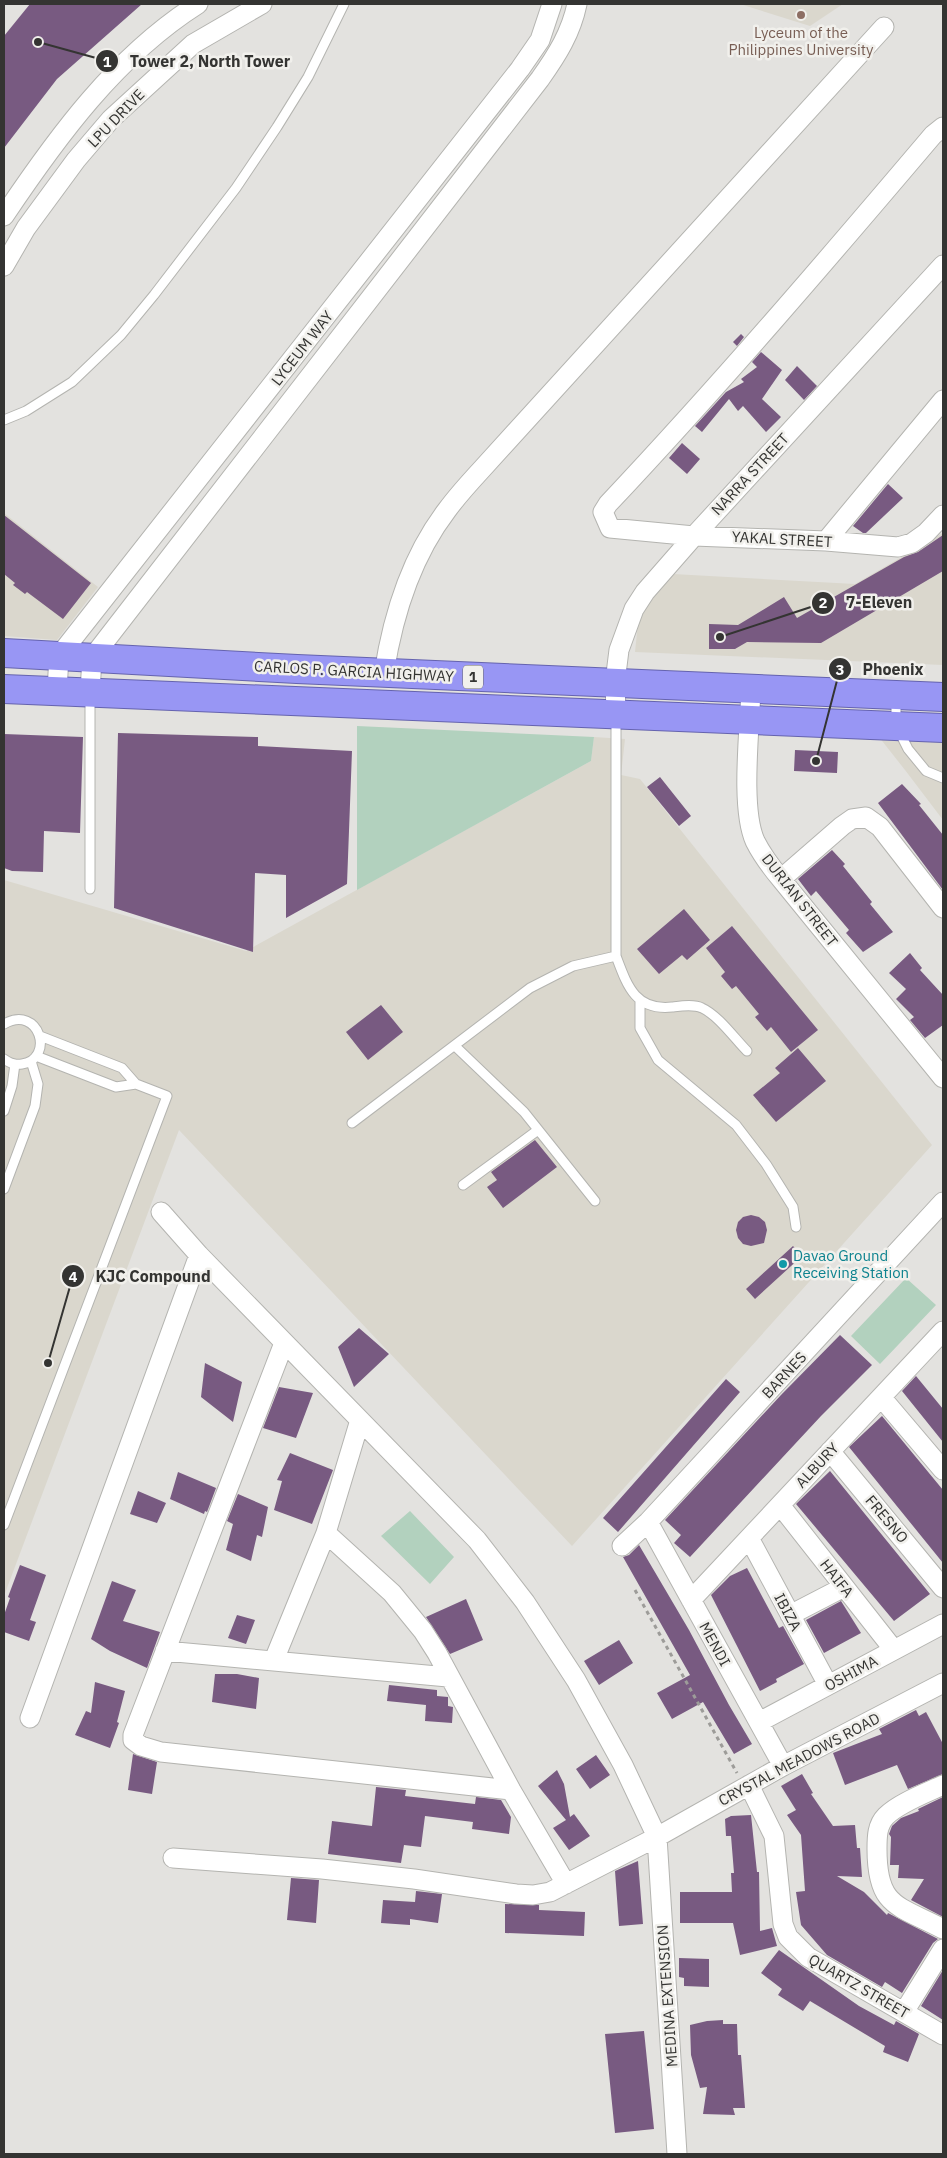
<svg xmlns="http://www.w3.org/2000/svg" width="947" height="2158" font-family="'IBM Plex Sans',sans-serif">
	<rect width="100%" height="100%" fill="#e3e2df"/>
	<path fill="#dad7cd" d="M740,4H843L810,26Z
		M4,513L98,587L57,640L4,636Z
		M943,533V665L635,652L638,623L646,604L673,574L855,584Z
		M594,737L625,739L621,775L640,779L932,1145L572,1546L179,1130L4,1596V880L246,951L591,761Z
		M879,737L943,741V820L905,770Z"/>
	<path fill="#b2d1be" d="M357,726L594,737L591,761L357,890Z
		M906,1278L936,1305L880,1364L851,1336Z
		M410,1511L454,1557L430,1584L381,1536Z"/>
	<path fill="#785a81" d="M30,4H142L57,79L4,148V36Z
		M741,334L744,337L737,346L733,342Z
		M761,352L782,370L762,399L781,417L766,432L743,406L738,411L729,399L702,432L695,426L726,392L744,382L741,379L757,367L752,362Z
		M797,366L817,386L804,400L785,380Z
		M682,443L700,459L687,474L669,458Z
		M888,484L903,498L866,533H863L853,526Z
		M4,515L91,583L63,619L27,592L25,594L13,585L15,583L4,574Z
		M943,535V571L821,643L747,642L735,649H709V624L738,625L784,597L797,618L904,557L918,552Z
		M118,733L258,737V746L352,751L347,884L286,918V875L255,873L253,952L114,908Z
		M4,734L83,737L80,833L44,831L43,872L12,871L4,868Z
		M795,750L838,752L837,773L794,771Z
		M660,777L691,816L679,826L647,787Z
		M902,784L921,804L919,805L943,835V890L878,803Z
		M832,850L845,864L843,866L872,902L870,904L893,932L863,952L846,933L849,930L816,891L811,896L798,879Z
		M684,909L710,940L687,960L682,955L659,974L637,949Z
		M732,926L818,1030L791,1052L771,1027L767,1031L755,1017L759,1014L736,986L732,989L721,976L725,972L706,948Z
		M910,953L922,968L920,970L943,995V1025L925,1038L910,1020L914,1017L896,999L906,989L889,973Z
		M381,1005L403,1032L368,1060L346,1032Z
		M798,1048L826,1081L776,1122L753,1095L780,1073L775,1068Z
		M535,1140L557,1167L503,1208L487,1187L497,1180L491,1172Z
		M751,1215L759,1217L765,1222L767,1230L764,1243L751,1246L743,1244L738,1238L736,1230L738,1222L743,1217Z
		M793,1246L802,1256L755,1299L746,1289Z
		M359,1328L389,1354L354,1387L338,1347Z
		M840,1335L872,1365L821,1416L690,1557L674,1543L681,1535L665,1520L781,1395Z
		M205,1363L242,1382L233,1422L201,1397Z
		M916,1376L943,1409V1442L902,1391Z
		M726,1379L740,1392L618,1532L603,1518Z
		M279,1387L313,1393L296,1438L263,1428Z
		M882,1416L943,1490V1563L849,1447Z
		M290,1453L333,1470L312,1524L274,1510L282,1481L277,1480Z
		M830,1471L930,1594L894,1621L796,1504Z
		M178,1472L216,1488L207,1512L205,1511L204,1514L170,1499Z
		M138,1491L166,1503L157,1523L130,1514Z
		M238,1494L268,1507L262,1537L257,1535L251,1561L226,1550L233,1524L227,1521Z
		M639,1545L689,1630L729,1705L752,1744L734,1754L703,1702L672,1719L657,1693L690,1675L623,1557L629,1555Z
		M20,1565L46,1575L30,1620L36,1622L29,1641L4,1632V1615L10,1598L8,1597Z
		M747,1568L779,1628L783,1626L804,1664L776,1679L777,1682L760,1691L711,1595L730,1576Z
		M112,1581L136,1590L123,1621L160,1632L147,1668L110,1651L91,1639Z
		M466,1599L483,1640L450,1654L426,1617Z
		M841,1601L861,1633L824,1653L806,1620Z
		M237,1615L255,1620L246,1644L228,1638Z
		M619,1640L633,1663L599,1685L584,1661Z
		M215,1674H237L259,1678L256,1709L212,1702Z
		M95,1682L125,1691L117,1722L119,1723L110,1748L75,1735L86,1711L91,1713Z
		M389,1685L437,1690V1696L448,1697V1706L453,1707L452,1723L425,1721L426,1705L387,1701Z
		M916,1710L919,1716L926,1712L943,1744V1774L908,1789L897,1765L845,1785L833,1753L882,1734L879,1729Z
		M133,1754L157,1762L152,1794L128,1790Z
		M596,1755L610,1775L590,1789L576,1769Z
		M557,1770L564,1784L570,1817L574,1814L590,1836L569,1850L553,1828L566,1820L538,1786Z
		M802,1774L813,1793L811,1794L833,1826L855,1825L857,1848H860L862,1877L837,1876L864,1892L887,1915L888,1913L938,1939L933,1943L902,1993L885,1982L882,1987L827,1955L801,1925L796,1892L805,1891L801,1835L787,1815L796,1810L781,1786Z
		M376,1787L406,1790L405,1796L475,1804L476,1797L501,1800L511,1817L509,1834L472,1829L473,1822L425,1816L421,1847L404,1845L401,1863L328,1854L332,1821L372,1826Z
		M943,1797V1917L911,1900L924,1879L898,1878L899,1865H890L891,1837L889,1834L892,1826L901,1818L919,1811L918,1809Z
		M751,1815L757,1872H759L760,1931L772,1928L777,1946L740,1955L733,1923H680V1892H732L731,1873H734L731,1836H726L725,1819L731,1816Z
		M638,1861L643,1924L619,1926L615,1871Z
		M291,1878L319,1880L316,1923L287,1920Z
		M416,1891L442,1894L438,1923L410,1919V1925L381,1923L383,1900L415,1902Z
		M505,1904L539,1905V1910L585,1912L584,1936L505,1933Z
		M779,1950L859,2006L894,2025L896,2021L919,2034L908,2062L883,2052L885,2046L810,2001L803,2011L778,1995L782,1989L761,1973Z
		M679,1958L709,1959V1987L684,1986V1978L679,1977Z
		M943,1970V2020L921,2006Z
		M723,2020V2024H737L738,2055H741L745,2108H733L735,2115L703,2114L707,2087L700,2088L691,2055L690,2025L707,2021Z
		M644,2031L654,2129L615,2133L605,2034Z"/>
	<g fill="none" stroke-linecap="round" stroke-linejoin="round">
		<defs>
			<path id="service" d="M4,420L26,411L72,382L121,335L154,295L236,188L277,127L308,77L344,4
				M90,695V889
				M896,697V725L908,749L926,771L943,778
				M616,717V956C627,985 635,1011 672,1007C681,1006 694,1004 702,1008C718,1015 735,1039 747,1051
				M640,1001V1028L658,1060L736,1125L766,1164L793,1207L796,1227
				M4,1024C40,1004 55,1059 22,1064C15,1065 9,1063 4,1059
				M455,1046L524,1112L595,1201
				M36,1056L116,1087L136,1084
				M4,1111L12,1086L15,1064
				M352,1123L530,988L573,966L616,956
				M463,1185L538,1130
				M4,1189L35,1106L38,1084L31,1061
				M4,1525L167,1096L136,1084L122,1068L40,1036"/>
			<path id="minor" d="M943,127L933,135C827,260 720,385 608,504L603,512L610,528L694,536L826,541L898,547L912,543L926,533L943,515
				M4,216C57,137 116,56 198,4
				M4,266L26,228L76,160L111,119L193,44L262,4
				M826,541L943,400
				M384,673C393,615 411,557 447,510C458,495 470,482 482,469L884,27
				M751,688C750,728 740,807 755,841C762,855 771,867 781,879L943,1078
				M57,691L59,656L520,69L540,40L552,4
				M90,692L92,658L540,79C557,55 571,33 577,4
				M616,713L615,682L619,650L634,609L645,592L694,536L943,265
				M781,879L842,826L852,819L866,817L880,827L943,908
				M161,1212L199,1255L477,1540L525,1602L576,1680L623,1765L657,1837L677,2154
				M284,1343L133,1735V1740L141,1746L161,1752L511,1790
				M881,1397L943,1470
				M830,1451L943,1588
				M780,1505L894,1650
				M648,1522L783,1766
				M326,1533L392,1593L423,1631L437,1653L511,1790L566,1884
				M749,1538L828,1685
				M622,1546L648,1522L943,1202
				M691,1600L943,1331
				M790,1615L844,1587
				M165,1651L448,1677
				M274,1660L326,1533L360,1420
				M30,1718L199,1255
				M759,1722L943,1624
				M749,1785L774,1836L783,1924L788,1937L808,1957L943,2035
				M943,1785C926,1793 899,1803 886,1816C877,1825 877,1837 877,1849C877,1907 897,1905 943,1929
				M173,1858L322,1869L414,1879L516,1894L533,1895L550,1892L657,1837L783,1766L943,1683
				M904,2012L943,1949"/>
			<path id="trunk" d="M4,653L297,669L943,697
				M4,689L943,728"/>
		</defs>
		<use href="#service" stroke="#b4b4b0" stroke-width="11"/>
		<use href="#minor" stroke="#b4b4b0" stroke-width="21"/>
		<use href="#trunk" stroke="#6563ae" stroke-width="30"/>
		<path stroke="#9d9c99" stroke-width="3" stroke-dasharray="4 4" stroke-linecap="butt" d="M635,1590L737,1773"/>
		<use href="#service" stroke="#fff" stroke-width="9"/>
		<use href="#minor" stroke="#fff" stroke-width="19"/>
		<use href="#trunk" stroke="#9896f4" stroke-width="28"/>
	</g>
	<circle fill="#8d6e63" stroke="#f1f0ec" stroke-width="2" cx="801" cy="15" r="5"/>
	<circle fill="#0f9aa8" stroke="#f1f0ec" stroke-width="2" cx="783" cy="1264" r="5"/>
	<g text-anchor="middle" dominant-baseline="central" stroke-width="5" stroke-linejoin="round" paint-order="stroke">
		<rect fill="#f1f0ec" stroke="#6d6c6a" stroke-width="1" x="463" y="665.5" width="20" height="23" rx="4"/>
		<g font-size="14" font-weight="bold" fill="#343432">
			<text x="473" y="677">1</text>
		</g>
		<g font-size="15" fill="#785e54" stroke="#f1f0ec">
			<text x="801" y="32">Lyceum of the<tspan x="801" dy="17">Philippines University</tspan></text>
		</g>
		<g font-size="15" fill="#343432" stroke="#f1f0ec">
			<text transform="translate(116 118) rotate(-46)">LPU DRIVE</text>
			<text transform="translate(302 348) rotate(-52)">LYCEUM WAY</text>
			<text transform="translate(750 474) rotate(-47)">NARRA STREET</text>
			<text transform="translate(782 539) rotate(3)">YAKAL STREET</text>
			<text transform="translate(354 671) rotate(3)">CARLOS P. GARCIA HIGHWAY</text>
			<text transform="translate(800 900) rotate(52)">DURIAN STREET</text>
			<text transform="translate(784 1375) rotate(-47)">BARNES</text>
			<text transform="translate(817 1465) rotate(-47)">ALBURY</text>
			<text transform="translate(887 1519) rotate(50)">FRESNO</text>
			<text transform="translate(837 1578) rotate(52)">HAIFA</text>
			<text transform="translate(788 1612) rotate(62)">IBIZA</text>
			<text transform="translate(715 1644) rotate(61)">MENDI</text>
			<text transform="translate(851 1673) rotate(-28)">OSHIMA</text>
			<text transform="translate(799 1759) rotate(-28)">CRYSTAL MEADOWS ROAD</text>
			<text transform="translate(859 1986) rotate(30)">QUARTZ STREET</text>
			<text transform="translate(667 1996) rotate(-94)">MEDINA EXTENSION</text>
		</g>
		<g font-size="15" fill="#0d838f" stroke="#f1f0ec" text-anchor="start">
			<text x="793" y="1255">Davao Ground<tspan x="793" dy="17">Receiving Station</tspan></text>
		</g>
	</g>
	<path fill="none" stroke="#343432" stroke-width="2" d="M38 42L107 61M720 637L823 603M816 761L840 669M48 1363L73 1276"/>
	<g fill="#343432" stroke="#f1f0ec" stroke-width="2">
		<circle cx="38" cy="42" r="5"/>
		<circle cx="720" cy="637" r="5"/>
		<circle cx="816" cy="761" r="5"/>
		<circle cx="48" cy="1363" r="5"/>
		<circle cx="107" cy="61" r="12"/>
		<circle cx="823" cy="603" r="12"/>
		<circle cx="840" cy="669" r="12"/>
		<circle cx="73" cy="1276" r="12"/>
	</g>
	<g font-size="15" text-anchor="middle" font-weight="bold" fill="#fff">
		<text x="107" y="67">1</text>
		<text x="823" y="608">2</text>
		<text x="840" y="675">3</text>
		<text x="73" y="1282">4</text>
	</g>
	<g font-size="16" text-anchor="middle" font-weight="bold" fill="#343432" stroke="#f1f0ec" stroke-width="5" stroke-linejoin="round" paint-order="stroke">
		<text x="210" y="67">Tower 2, North Tower</text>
		<text x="879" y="608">7-Eleven</text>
		<text x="893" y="675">Phoenix</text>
		<text x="153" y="1282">KJC Compound</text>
	</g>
	<rect width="947" height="2158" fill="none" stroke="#343432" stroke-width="10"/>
</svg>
